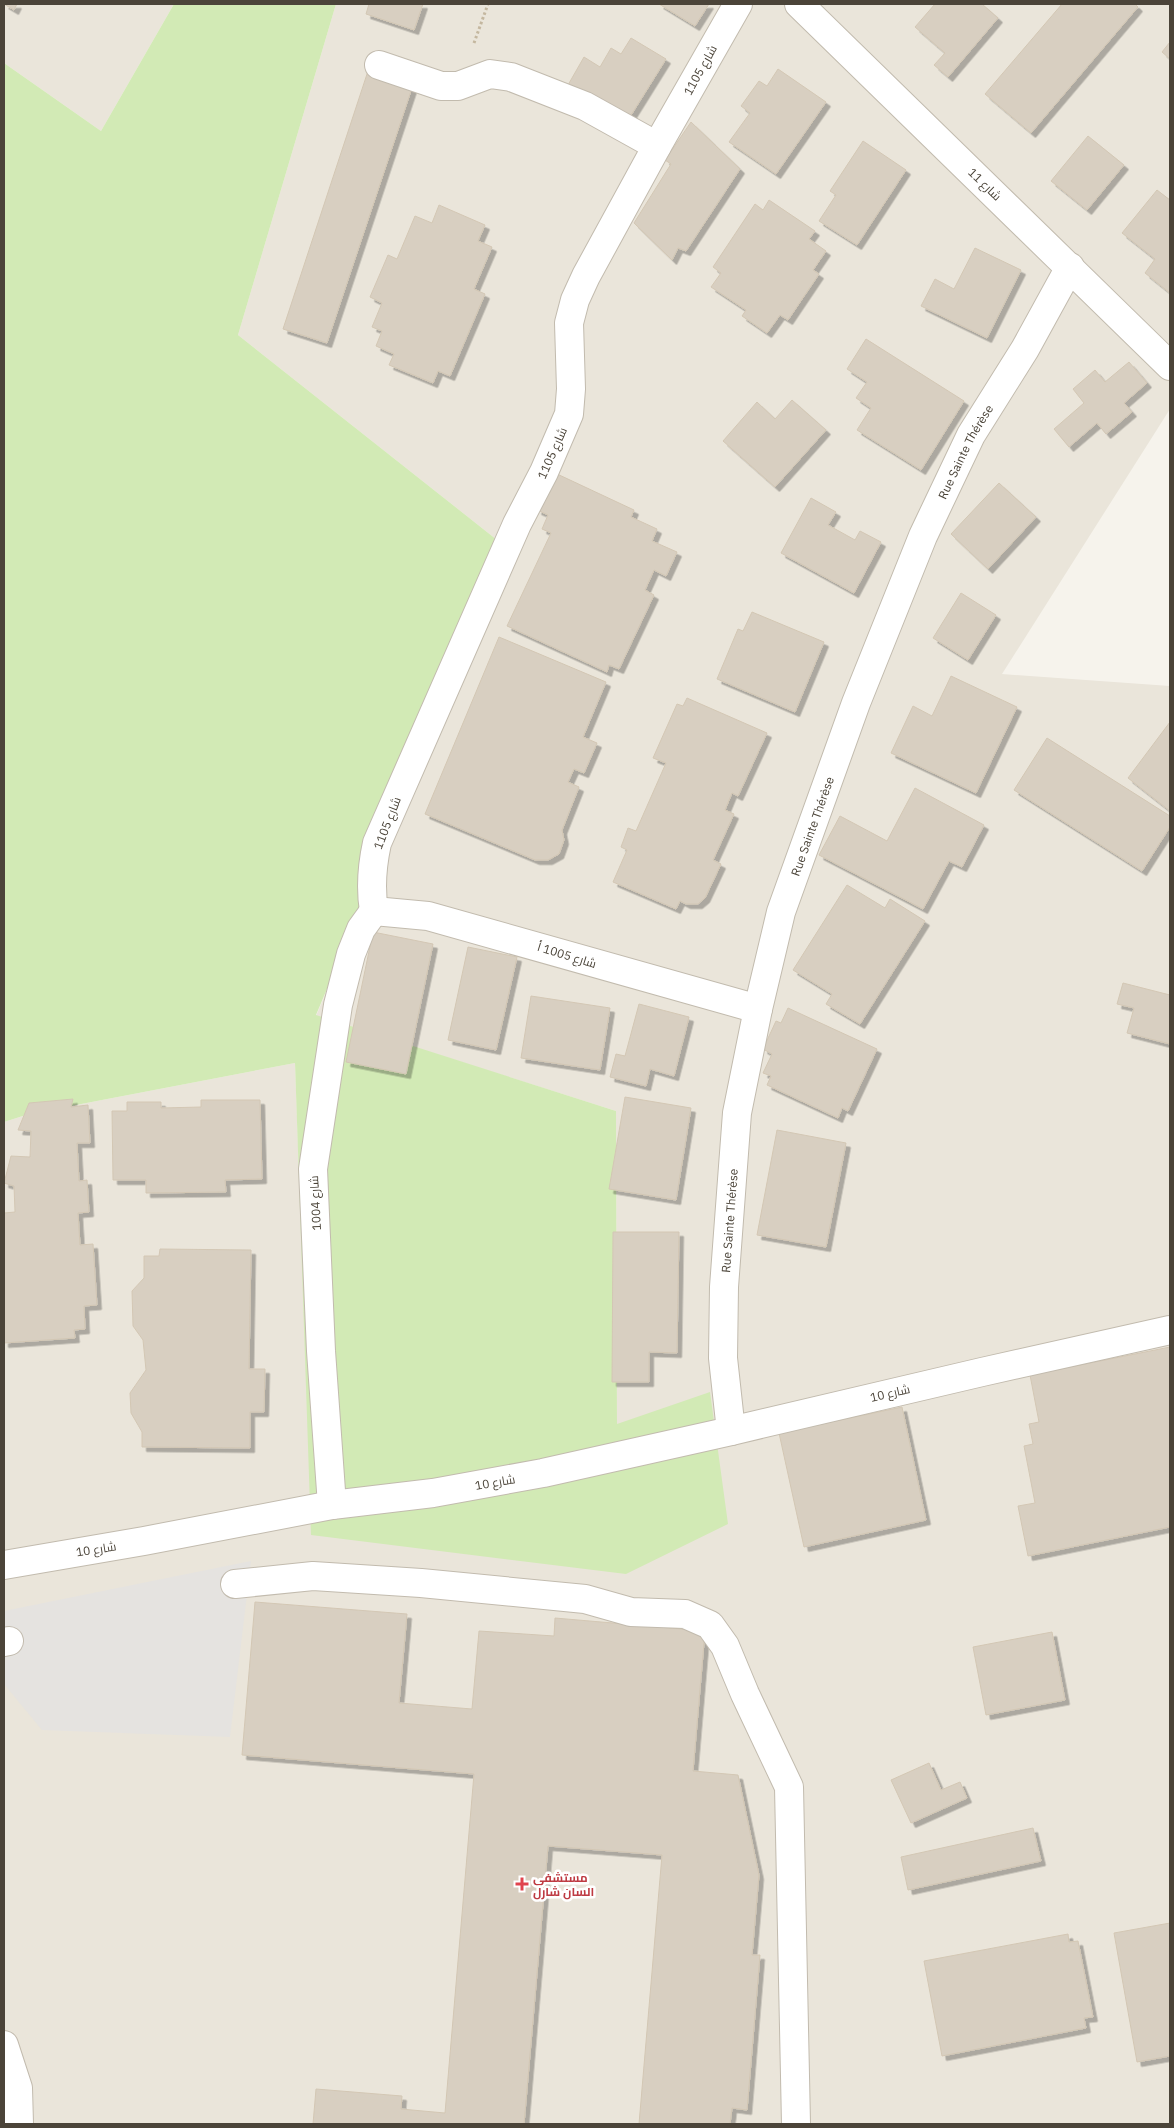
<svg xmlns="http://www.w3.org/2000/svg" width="1174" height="2128" font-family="'IBM Plex Sans',Cairo,sans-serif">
	<defs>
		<filter id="shadow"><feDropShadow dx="4.5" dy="4.5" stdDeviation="0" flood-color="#0004"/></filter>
	</defs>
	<rect width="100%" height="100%" fill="#f6f3ec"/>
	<path fill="#eae5da" d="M4,4H174L101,131L4,63Z
		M336,4H1170V409L1002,674L1170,686V2124H4V1122L29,1114L295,1063L312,1535L617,1424L616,1111L316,1016L511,551L238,335Z"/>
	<path fill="#d2eab5" d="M174,4H336L238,335L511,551L316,1015L616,1111L617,1424L710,1392L728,1524L626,1574L311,1535L295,1063L29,1114L4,1122V63L101,131Z"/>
	<path fill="#e5e3e0" d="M251,1561L230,1737L42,1730L4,1684V1611Z"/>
	<path fill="#d8cfc1" stroke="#d3c7b4" filter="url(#shadow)" d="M4,4H17L14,10Z
		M369,4H423L414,30L366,14Z
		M659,4H709L695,26Z
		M935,4H982L998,18L948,77L934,65L945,53L915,27Z
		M1062,4H1135L1138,7L1031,133L985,94Z
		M631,38L666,59L628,120L568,85L584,57L600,67L611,48L621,54Z
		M1170,42V59L1162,52Z
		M369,68L414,82L327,343L283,329Z
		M778,69L826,102L776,174L729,142L750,113L741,106L759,81L767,86Z
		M691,122L740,169L686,251L678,248L672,260L634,223L671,164L665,160Z
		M1088,136L1124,165L1087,210L1051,181Z
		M863,141L906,170L857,245L819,221L836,195L830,191Z
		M1157,190L1170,200V293L1145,273L1155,259L1122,233Z
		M769,200L815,231L809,239L826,251L813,270L819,274L788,320L780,315L767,333L742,316L746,310L711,287L721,273L713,267L755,204L763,210Z
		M439,205L485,225L478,241L492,247L474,289L485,294L450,376L438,371L433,383L389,365L394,354L376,346L382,331L372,327L382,303L370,297L388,255L397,259L415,216L432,223Z
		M975,248L1021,270L987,338L921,306L935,279L954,289Z
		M866,339L964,401L921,470L857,430L871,408L856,398L867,382L847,369Z
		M1129,362L1147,383L1124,403L1132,412L1106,434L1097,423L1069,447L1054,429L1084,403L1073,389L1095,370L1105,382Z
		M792,400L826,430L775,487L723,441L757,402L775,419Z
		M555,473L634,510L631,517L657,529L652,541L677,552L666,576L654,570L645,590L654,595L619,669L609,665L607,672L507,626L551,533L542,529L548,515L537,510Z
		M999,483L1036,517L988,569L951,534Z
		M811,498L836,512L828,525L855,540L860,531L881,542L854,593L781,553Z
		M961,593L996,615L968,660L933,638Z
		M752,612L824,642L795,712L717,679L738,629L743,631Z
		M499,637L606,682L583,737L597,743L584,773L574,769L568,782L579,787L562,830L564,840L559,854L548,860H535L425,814Z
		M951,676L1017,707L976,793L891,753L913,706L932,716Z
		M687,698L767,733L738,796L732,793L725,810L734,814L713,860L721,864L705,898L698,904H686L680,901L676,909L613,882L627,850L621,847L628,828L636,831L666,763L653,758L677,704L683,706Z
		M1170,722V811L1128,778Z
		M1047,738L1170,816V827L1142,871L1014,790Z
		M915,788L984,825L962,867L949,861L923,909L819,855L840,816L887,841Z
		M847,885L885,908L890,899L925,921L860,1024L826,1004L832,994L793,970Z
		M373,932L433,944L406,1074L346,1062Z
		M468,947L517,957L496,1050L448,1040Z
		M1123,983L1170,995V1044L1127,1033L1134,1008L1117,1004Z
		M531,996L610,1008L600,1070L521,1058Z
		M639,1004L689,1017L674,1076L650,1069L646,1086L610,1077L616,1054L625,1056Z
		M788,1008L877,1049L848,1111L842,1108L838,1118L767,1085L771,1076L763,1073L772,1054L763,1049L776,1021L781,1023Z
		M625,1097L691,1108L676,1200L609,1189Z
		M73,1099L71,1107L88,1105L90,1143H77L79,1181L87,1180L89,1212L78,1213L80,1245L93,1244L97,1305L84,1306L85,1329L74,1330L75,1338L4,1343V1213L15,1212L14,1186L4,1183L11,1156L30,1157L31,1131L18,1130L29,1103Z
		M201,1100H260L262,1179L225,1180L226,1192L146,1193V1180H113L112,1111H127V1102H161V1108L201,1107Z
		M777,1130L846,1143L826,1247L757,1235Z
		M613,1232H679L677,1353L649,1352V1382H612Z
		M160,1249L251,1250L249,1369H265L264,1412H250V1448L142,1447V1432L131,1413L130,1393L146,1370L143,1340L133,1326L132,1291L144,1278V1256H159Z
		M1170,1347V1527L1028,1556L1018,1506L1035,1503L1024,1446L1033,1444L1029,1424L1039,1422L1030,1375Z
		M902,1407L926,1520L804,1547L779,1433Z
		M255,1602L407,1614L399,1703L472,1709L479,1631L554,1636L555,1618L705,1631L693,1771L738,1775L759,1875L752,1955H760L747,2110L732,2108L730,2124H639L662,1855L548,1846L524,2124H313L316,2089L402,2096L401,2109L445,2113L474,1774L242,1755Z
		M1052,1632L1065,1700L986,1715L973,1647Z
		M929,1763L941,1790L960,1782L967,1798L911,1823L891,1780Z
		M1033,1828L1041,1861L908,1890L901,1857Z
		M1170,1923V2056L1137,2062L1114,1933Z
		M1068,1934L1069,1942L1078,1941L1093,2017L1084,2018L1086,2028L942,2056L924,1961Z"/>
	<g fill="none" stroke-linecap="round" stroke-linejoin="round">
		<defs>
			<g id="minor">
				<path d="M799,4L1170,366"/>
				<path d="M379,65L441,86H458L490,74L511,77L585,106L657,146"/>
				<path d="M374,911C370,887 372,866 377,843L517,524L544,472L569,414L571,389L569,323L575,300L586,276L657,146L738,4"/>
				<path d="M374,911L428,916L758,1009"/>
				<path id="s1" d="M731,1431L723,1358L724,1287L737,1113L758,1009L781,912L856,703L923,536L971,435L1025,349L1070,267"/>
				<path d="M332,1505L321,1351L313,1169L338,1005L351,954L361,929L374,911"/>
				<path d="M4,1565L144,1541L332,1505L433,1493L543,1473L731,1431L982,1372L1170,1330"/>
				<path d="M235,1584L313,1576L421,1583L585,1599L631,1612L685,1614L710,1625L725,1646L745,1694L789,1787L796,2124"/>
				<path d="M4,1642L9,1641"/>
				<path d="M4,2045L18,2088L19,2124"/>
			</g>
		</defs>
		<use href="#minor" stroke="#c2bbae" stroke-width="30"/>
		<path stroke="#c4b79f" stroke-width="3" stroke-dasharray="2.5 2.5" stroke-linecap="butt" d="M474,43L488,4"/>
		<use href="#minor" stroke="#fff" stroke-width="28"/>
	</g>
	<path fill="#e0444e" stroke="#fff" stroke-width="2" d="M519.5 1876.5h5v5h5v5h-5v5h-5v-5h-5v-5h5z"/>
	<g text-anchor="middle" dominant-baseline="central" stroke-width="5" stroke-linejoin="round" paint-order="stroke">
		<g font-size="12" fill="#4b4439" stroke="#fff">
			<text transform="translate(700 70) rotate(-61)">شارع 1105</text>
			<text transform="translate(985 184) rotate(44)">شارع 11</text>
			<text stroke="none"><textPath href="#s1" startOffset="1021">Rue Sainte Thérèse</textPath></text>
			<text transform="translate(552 453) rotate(-66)">شارع 1105</text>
			<text transform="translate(387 823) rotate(-69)">شارع 1105</text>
			<text stroke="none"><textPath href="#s1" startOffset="616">Rue Sainte Thérèse</textPath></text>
			<text transform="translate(567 955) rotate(17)">شارع 1005 أ</text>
			<text transform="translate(315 1203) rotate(-93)">شارع 1004</text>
			<text stroke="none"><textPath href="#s1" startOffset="211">Rue Sainte Thérèse</textPath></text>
			<text transform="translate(890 1393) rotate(-13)">شارع 10</text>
			<text transform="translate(495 1482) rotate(-10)">شارع 10</text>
			<text transform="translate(96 1549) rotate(-9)">شارع 10</text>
		</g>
		<g font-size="12" font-weight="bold" fill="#be3a42" stroke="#fff" text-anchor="start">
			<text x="533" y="1877">مستشفى<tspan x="533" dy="14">السان شارل</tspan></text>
		</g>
	</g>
	<rect width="1174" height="2128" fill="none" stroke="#4b4439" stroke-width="10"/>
</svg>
